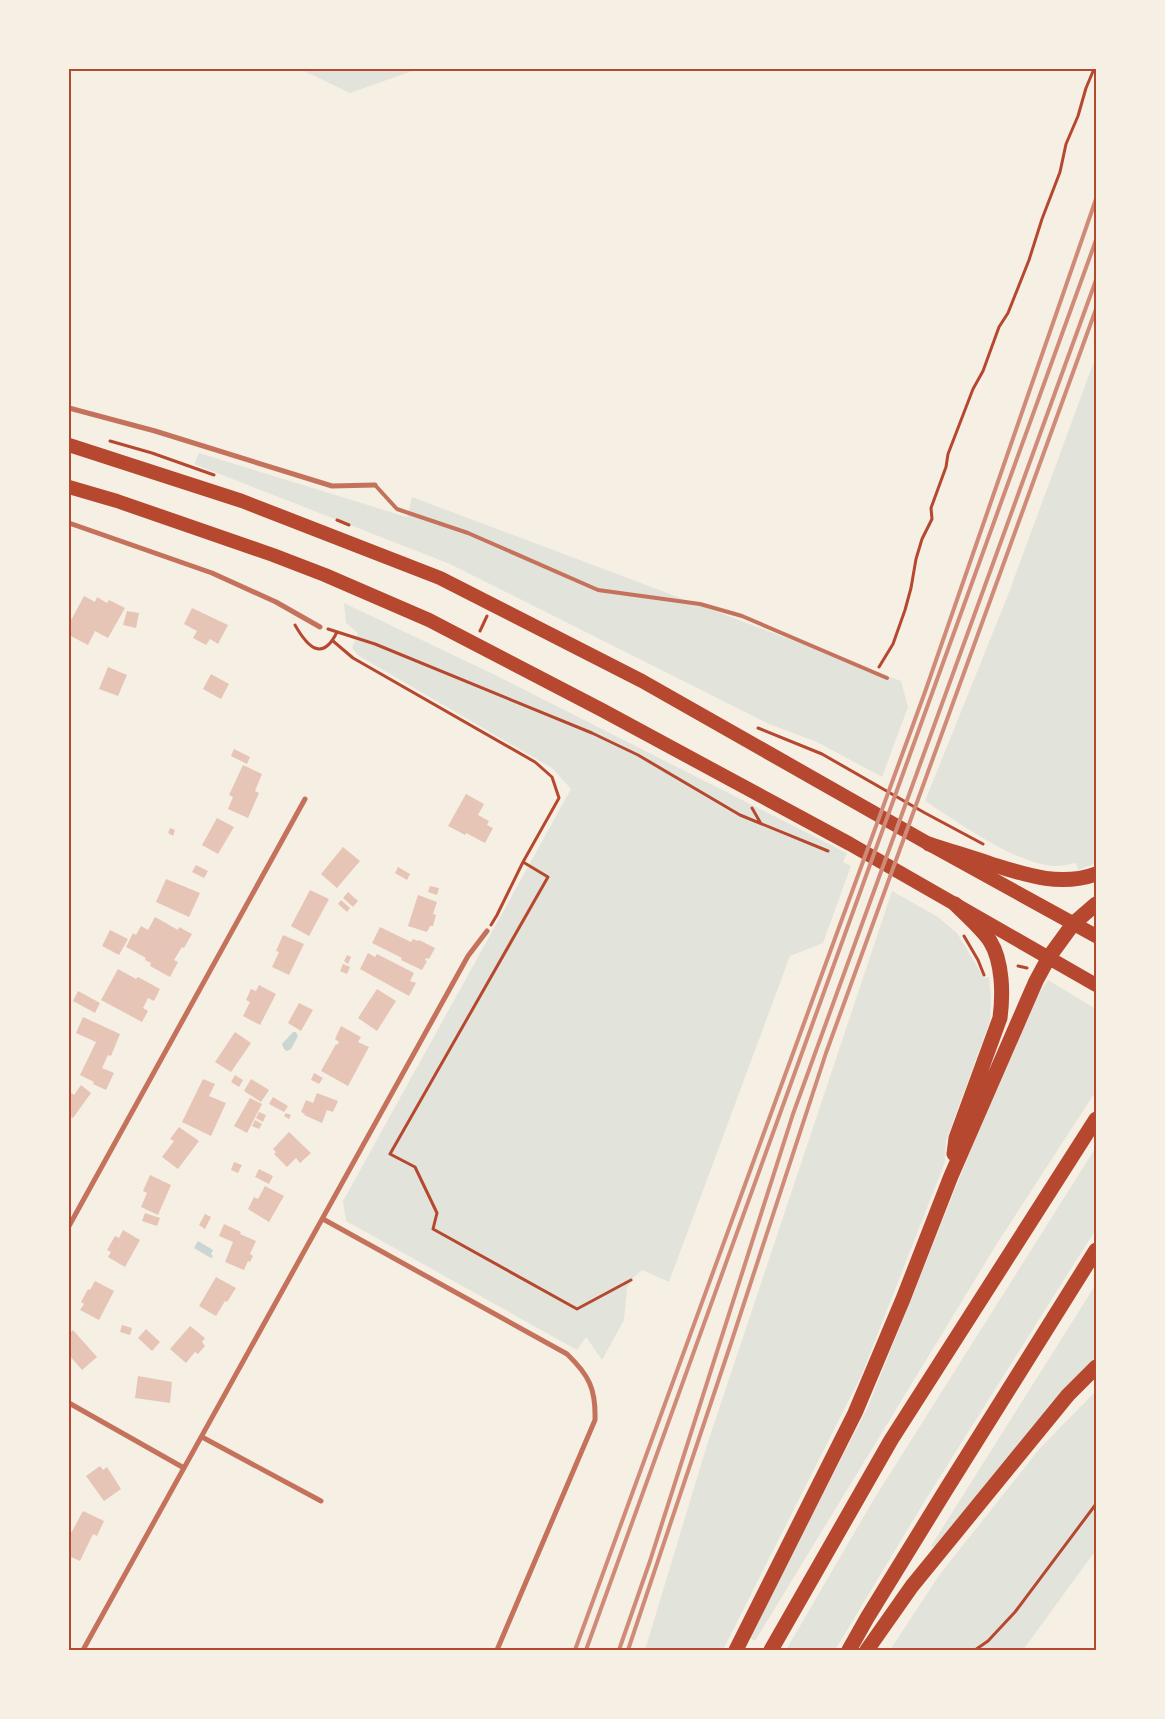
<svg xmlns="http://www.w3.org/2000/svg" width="1165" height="1719" font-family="'Titillium Web',sans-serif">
	<rect width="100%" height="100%" fill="#f6efe4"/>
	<path fill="#e2e4dc" d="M300,69H418L350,93Z
		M1096,356V863L1078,870L1076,863C1069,864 1060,866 1053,866C1014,863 958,822 925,801L1008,595Z
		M199,453L407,517L412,497L901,681L908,707L882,777L817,742L769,724L450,564L194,464Z
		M344,603L495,675L847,853L843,862L851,866L823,943L790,956L669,1282L642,1270L632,1279L627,1288L624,1320L602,1360L586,1337L577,1350L346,1221L343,1201L571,789L552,768L359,656L352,648L358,633L346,623Z
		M892,891L938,917L957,933L984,978L989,977L991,997L990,1021L946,1141L945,1162L862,1374L723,1650H645L707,1445Z
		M1048,980L1096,1009V1091L998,1242L755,1641L749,1637L868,1407L1007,1059L1035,999Z
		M1096,1147V1229L926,1499L835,1650H786L874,1499Z
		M1096,1284V1365L936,1549L931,1546Z
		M1096,1391V1550L1023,1650H890L940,1574L1041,1447Z"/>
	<path fill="#c9d6d2" d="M293,1032H296L298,1036L291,1049L287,1051L284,1049L282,1044Z
		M198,1241L213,1250L211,1254L213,1256L211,1258L194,1248Z"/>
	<path fill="#e6c5b7" d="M84,596L95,602L97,597L107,603L109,600L125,608L108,638L95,631L88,645L69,635V624Z
		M192,608L228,625L218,644L210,639L206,645L193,638L197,631L184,624Z
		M127,611L139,613L136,628L123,625Z
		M108,667L127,675L118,696L99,689Z
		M211,674L229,684L221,699L203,689Z
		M234,749L250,757L247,764L231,756Z
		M243,765L262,774L255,791L259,793L248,818L228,809L233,797L229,795Z
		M466,794L484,804L478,815L489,821L487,825L493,828L485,843L466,833L465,835L448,826Z
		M217,818L234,827L218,854L202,845Z
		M170,828L175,830L173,836L168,833Z
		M343,847L360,861L337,888L321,874Z
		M196,865L208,871L204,878L192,872Z
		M398,867L410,874L407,880L395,873Z
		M166,879L200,893L189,917L156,902Z
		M430,886L439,888L437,895L428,892Z
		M310,890L329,899L309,936L291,926Z
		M348,892L358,901L353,907L343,898Z
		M418,895L437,902L433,914L436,915L433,926H430L427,932L408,926Z
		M341,900L350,908L347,912L338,904Z
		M155,917L178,930L179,927L192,934L184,948L182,947L174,960L178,962L170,977L150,966L151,963L145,960L146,958L126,947L133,933L136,935L141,926L148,930Z
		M380,927L411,942L413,939L418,941L419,940L435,948L429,959L426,958L425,960L427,961L422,970L401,960L402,958L372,943Z
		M110,930L128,939L119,955L102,946Z
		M283,935L304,944L289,975L272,967L279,952L276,951Z
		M368,953L375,957L377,954L414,973L410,981L416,983L409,996L360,969Z
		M347,955L351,957L348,964L344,961Z
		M343,964L350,967L347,974L340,971Z
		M118,969L136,979L138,977L160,989L154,1001L148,998L143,1008L148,1011L142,1022L101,1000Z
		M259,985L276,994L260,1025L243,1016L250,1002L246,1000L251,989L256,991Z
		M377,989L396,1001L377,1031L358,1018Z
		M78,991L100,1003L95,1013L73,1001Z
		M299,1003L313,1010L301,1031L288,1023Z
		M83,1017L120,1034L111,1056L108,1055L102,1068L114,1073L106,1090L93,1084L94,1082L80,1075L96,1042L76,1033Z
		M341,1026L361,1037L358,1042L369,1047L348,1086L321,1071L336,1044L337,1045L339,1042L335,1039Z
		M235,1032L251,1043L231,1072L215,1062Z
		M314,1073L323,1078L319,1084L311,1080Z
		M235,1075L243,1080L239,1087L231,1082Z
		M203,1079L215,1084L209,1096L226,1103L211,1136L182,1122Z
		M251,1079L269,1090L261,1102L244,1091Z
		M81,1085L91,1093L73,1118L69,1115V1091L74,1095Z
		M317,1093L338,1101L333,1112L327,1110L322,1123L304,1115L305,1114L301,1112L306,1100L313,1103Z
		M273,1097L288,1106L284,1112L269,1104Z
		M250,1098L262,1104L247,1133L234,1126Z
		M259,1112L266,1115L263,1122L256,1118Z
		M286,1113L291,1115L289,1119L284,1116Z
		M255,1120L262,1124L259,1129L252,1126Z
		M179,1127L199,1141L178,1169L162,1157L174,1141L170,1139Z
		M289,1132L311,1153L300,1163L296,1158L287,1167L274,1154L276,1152L273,1149Z
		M234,1162L242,1165L238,1173L231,1170Z
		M259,1169L273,1176L269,1184L255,1177Z
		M150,1175L171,1185L158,1215L141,1207L147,1193L143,1191Z
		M265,1186L284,1196L269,1222L248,1209L254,1197L258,1199Z
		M145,1213L160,1218L157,1226L142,1221Z
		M205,1214L211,1217L205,1229L199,1225Z
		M224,1224L241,1232L240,1234L256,1241L250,1254L253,1256L250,1262L248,1261L244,1270L225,1262L233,1242L219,1236Z
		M123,1230L140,1240L125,1267L108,1257L111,1252L107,1250L115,1236L119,1238Z
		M216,1277L236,1288L227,1302L225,1301L216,1316L199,1306Z
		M95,1281L114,1291L99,1320L80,1310L84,1304L81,1302L88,1289L90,1290Z
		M122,1325L132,1328L130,1335L120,1332Z
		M190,1326L205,1338L202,1342L205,1346L198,1354L195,1352L186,1363L170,1349Z
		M146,1329L160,1342L152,1351L138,1338Z
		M73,1330L97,1357L82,1370L69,1355V1334Z
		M138,1376L172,1382L170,1403L135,1398Z
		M100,1466L103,1470L107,1467L121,1489L104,1501L86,1476Z
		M83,1511L104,1521L97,1536L93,1534L80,1561L69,1556V1535H70Z"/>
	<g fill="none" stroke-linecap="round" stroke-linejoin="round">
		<path stroke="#b5482f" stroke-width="3" d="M110,441L152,453L214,475
			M337,520L349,525
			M295,625C307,646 322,663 337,632
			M328,629L375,644L592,733L638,755L740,815L828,851
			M480,631L487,616
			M333,641L353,658L535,762L552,777L559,798L523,862L497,915L491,925
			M879,667L893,644L905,610L911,588L916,559L922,539L932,519L931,508L946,467L948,454L973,389L983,371L999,327L1008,313L1029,260L1042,219L1060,172L1066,144L1078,116L1086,88L1094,69
			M758,728L822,754L925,813L983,844
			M752,808L760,822
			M523,862L548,877L390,1154L415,1167L437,1213L433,1229L577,1309L631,1280
			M964,936L978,960L984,975
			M1018,966L1027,968
			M975,1650L988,1641L1015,1612L1096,1504"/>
		<path stroke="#c5725c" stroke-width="4" d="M375,485L397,509L468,533L598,590L700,604L742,616L887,678"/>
		<path stroke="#c5725c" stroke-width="5" d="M69,408L155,431L332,486L375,485
			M69,523L212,573L276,602L320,627
			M323,1219L567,1354C589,1375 596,1389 595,1420L497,1650
			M69,1226L305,799
			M69,1403L184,1468
			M202,1437L321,1501
			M83,1650L468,956L487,931"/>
		<path stroke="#b5482f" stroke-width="14" d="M69,445L242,501L440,578L642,681L929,844L1096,936
			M69,487L117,501L273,555L325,575L429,620L602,710L850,844L1096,985"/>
		<path stroke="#b5482f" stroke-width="15" d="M929,844C950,851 970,857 991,864C1026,875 1060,887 1096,874
			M954,1154L956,1138L1000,1018C1003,995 1003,962 990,941C982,929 966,915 955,904
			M736,1650L855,1413L903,1299L951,1176L1036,981L1049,957L1073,924L1096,904
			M771,1650L891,1440L1096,1119
			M849,1650L867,1618L947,1488L1096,1250
			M867,1650L912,1586L1068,1395L1096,1367"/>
		<path stroke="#cf8b77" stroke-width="4" d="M575,1650L925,692L1096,199
			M586,1650L1096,240
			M619,1650L650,1561L793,1114L1096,280
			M628,1650L731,1343L826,1053L1096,309"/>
	</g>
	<rect width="1165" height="1719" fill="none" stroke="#f6efe4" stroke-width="140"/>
	<rect x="70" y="70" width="1025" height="1579" fill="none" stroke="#b5482f" stroke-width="2"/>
</svg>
